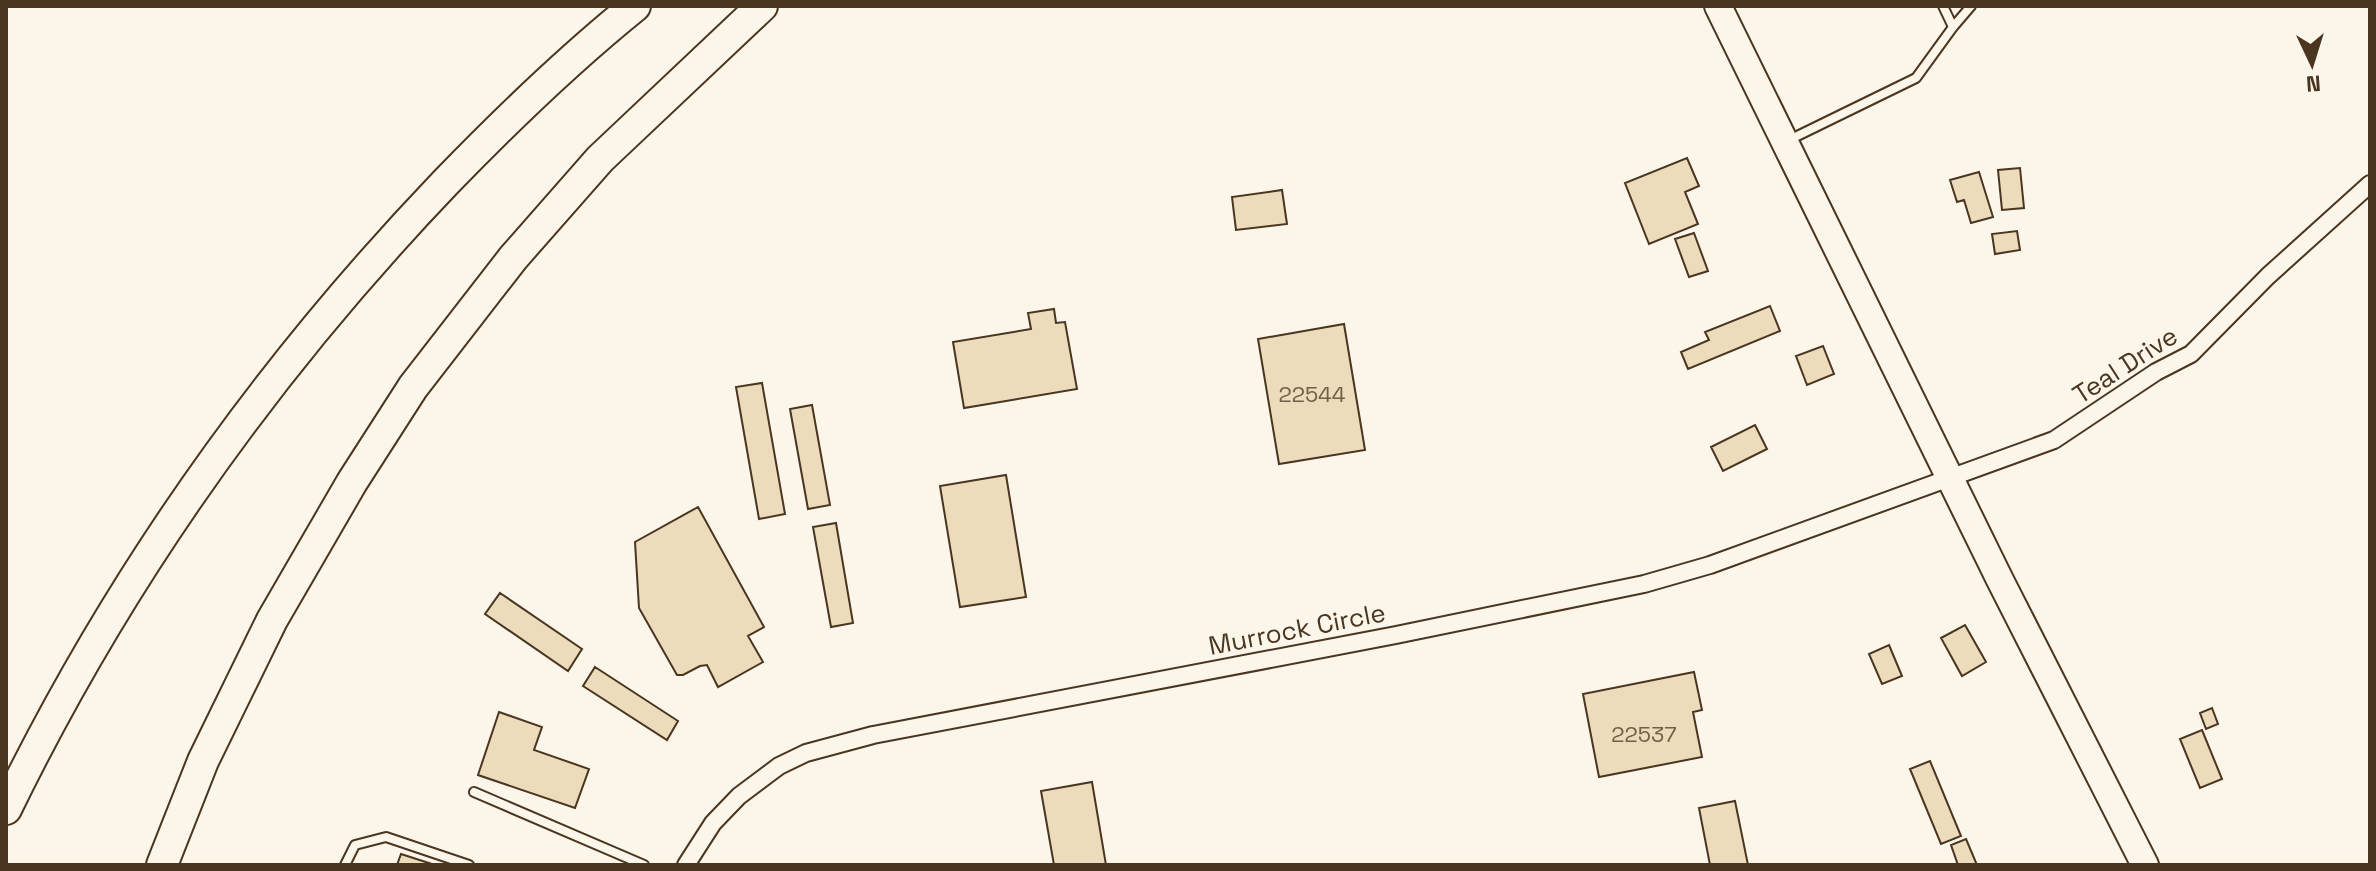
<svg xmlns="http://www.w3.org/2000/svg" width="2376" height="871" font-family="'Space Grotesk',sans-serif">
	<rect width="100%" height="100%" fill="#fbf6e9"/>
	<path fill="#ecdcbc" stroke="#4a3520" stroke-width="2" d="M1687,158L1699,186L1685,192L1698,224L1649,244L1625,183Z
		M2020,168L2024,208L2002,210L1998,170Z
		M1979,172L1993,217L1971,223L1964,200L1957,202L1950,180Z
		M1282,190L1287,224L1236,230L1232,197Z
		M2017,231L2020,250L1995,254L1992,234Z
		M1694,233L1708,271L1689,277L1675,239Z
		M1770,306L1780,331L1688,369L1681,352L1709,340L1705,332Z
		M1054,309L1056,323L1065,322L1077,389L964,408L953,342L1031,329L1028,313Z
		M1344,324L1365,450L1279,464L1258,339Z
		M1823,346L1834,374L1807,385L1796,356Z
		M762,383L785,514L759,519L736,387Z
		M812,405L830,505L808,509L790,409Z
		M1755,425L1767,449L1723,471L1711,447Z
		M1006,475L1026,597L960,607L940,486Z
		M698,507L764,627L748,636L763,662L718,687L707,665L700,666L683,675H677L639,608L635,542Z
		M836,523L853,623L831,627L813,527Z
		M500,593L582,649L568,671L485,614Z
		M1965,625L1986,662L1962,676L1941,638Z
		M1889,645L1902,676L1882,684L1869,654Z
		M595,667L678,721L667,740L583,686Z
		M1694,672L1702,710L1693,712L1702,757L1599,777L1583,694Z
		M2212,708L2218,724L2206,729L2200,713Z
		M499,712L542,727L534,750L589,769L575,808L478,775Z
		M2202,730L2222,779L2200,788L2180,739Z
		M1930,761L1961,836L1941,844L1910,769Z
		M1092,782L1106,865H1054L1041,791Z
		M1735,801L1748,865H1710L1699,808Z
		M1966,839L1977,865H1958L1951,845Z
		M401,854L435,865H397Z"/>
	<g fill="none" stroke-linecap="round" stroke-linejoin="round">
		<defs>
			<path id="service" d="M1943,6L1953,27
				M1789,140L1916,78L1953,27L1971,6
				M474,792L644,865
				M345,865L355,845L386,837L469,865"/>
			<path id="minor" d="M686,865L713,823L739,796L779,766L806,753L873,735L1396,635L1644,584L1710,565L2054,440L2156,372L2191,354L2268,276L2370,184"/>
			<path id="primary" d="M1718,6L2000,580L2145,865"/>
			<path id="motorway" d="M6,809C118,579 268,368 445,183C505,121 568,60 635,6
				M162,865L203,761L272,620L352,482L413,387L513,258L600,159L762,6"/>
		</defs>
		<use href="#service" stroke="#4a3520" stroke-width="12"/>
		<use href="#minor" stroke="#4a3520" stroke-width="20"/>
		<use href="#primary" stroke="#4a3520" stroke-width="30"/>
		<use href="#motorway" stroke="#4a3520" stroke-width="34"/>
		<use href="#service" stroke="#fbf6e9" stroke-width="8"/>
		<use href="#minor" stroke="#fbf6e9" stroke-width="16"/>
		<use href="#primary" stroke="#fbf6e9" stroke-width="26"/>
		<use href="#motorway" stroke="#fbf6e9" stroke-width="30"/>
	</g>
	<g text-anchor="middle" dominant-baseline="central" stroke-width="6" stroke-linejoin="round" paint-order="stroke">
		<g font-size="22" fill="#725f47">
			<text x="1312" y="394">22544</text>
			<text x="1644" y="734">22537</text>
		</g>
		<g font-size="26" fill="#4a3520" stroke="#fbf6e9">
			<text transform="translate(2125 365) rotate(-33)">Teal Drive</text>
			<text transform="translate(1297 629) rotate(-11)">Murrock Circle</text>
		</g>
	</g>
	<rect width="2376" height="871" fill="none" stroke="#4a3520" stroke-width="16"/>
	<g transform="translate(2312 64) rotate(176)" stroke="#fbf6e9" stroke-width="6" paint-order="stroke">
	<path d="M0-6L14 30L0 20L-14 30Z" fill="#4a3520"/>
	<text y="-12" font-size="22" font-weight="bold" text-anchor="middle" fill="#4a3520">N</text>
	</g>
</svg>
